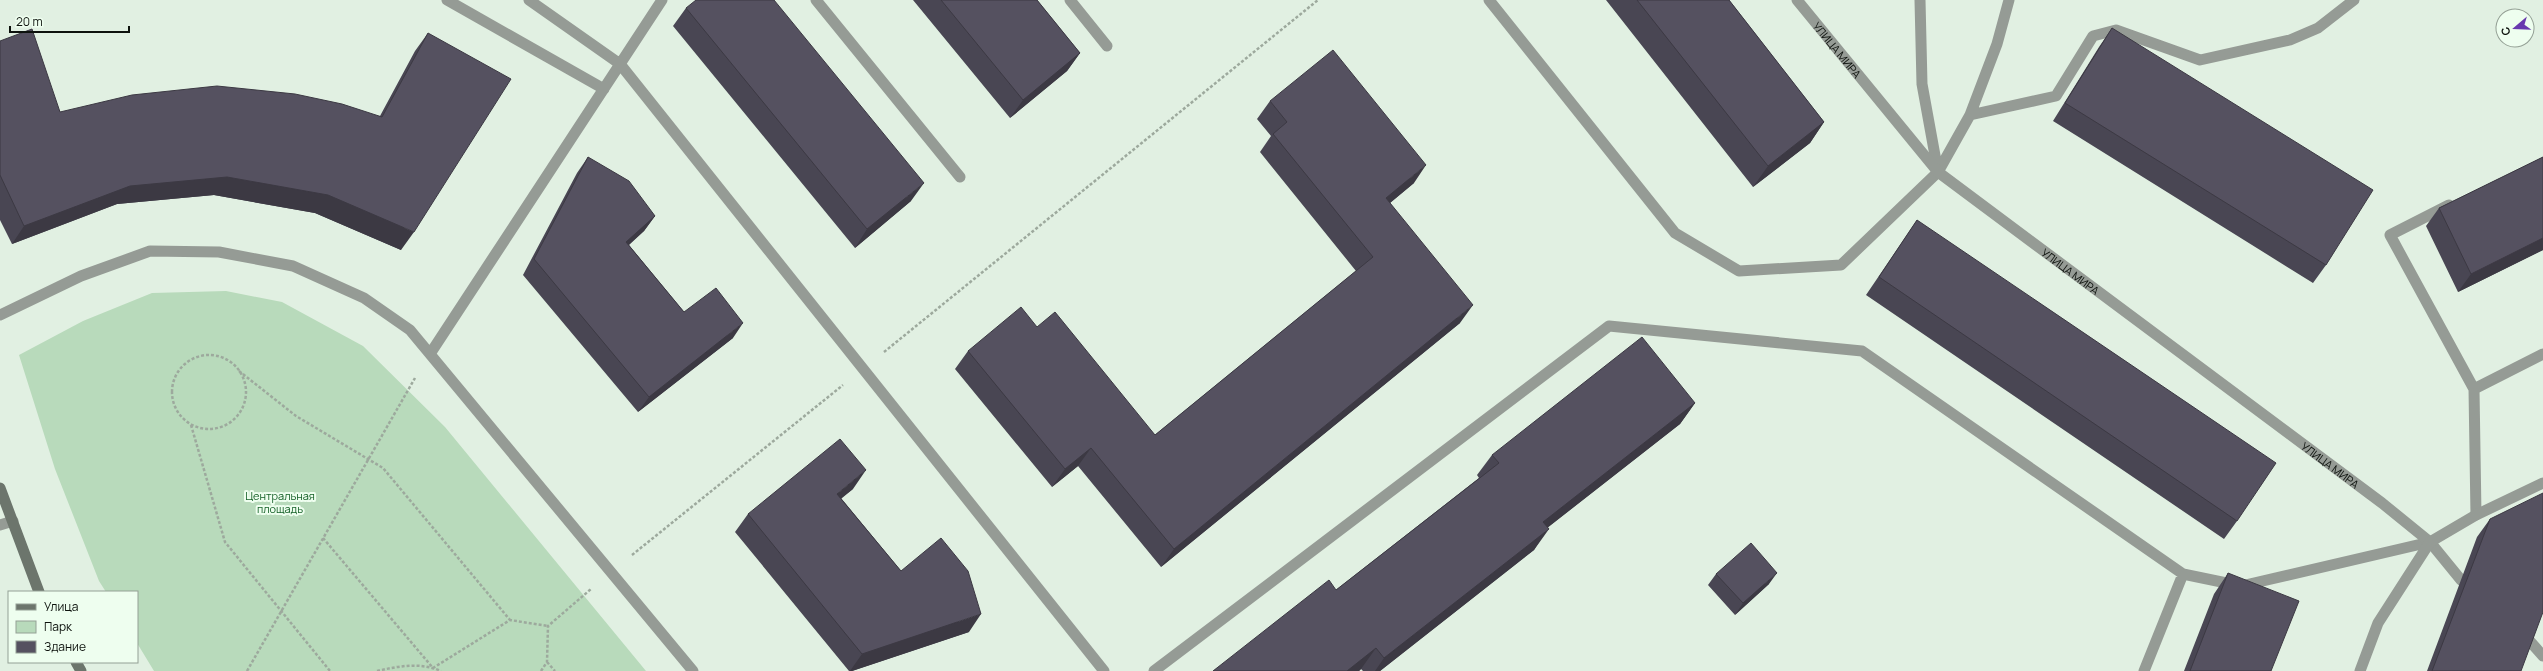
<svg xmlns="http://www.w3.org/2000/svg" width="2543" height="671" font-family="Manrope,sans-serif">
	<rect width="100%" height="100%" fill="#e1f0e2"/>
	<path fill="#b8dabb" d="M226,291L282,302L363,346L445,427L646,671H154L137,643V592H106L99,581L55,469L19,355L83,321L152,293Z"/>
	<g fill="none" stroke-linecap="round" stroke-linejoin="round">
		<path stroke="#9da99d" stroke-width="2.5" stroke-dasharray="3 2" stroke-linecap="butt" d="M884,352L1318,0
			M172 392a37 37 0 1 1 74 0a37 37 0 1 1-74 0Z
			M239,371L296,416L383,468L510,620
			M191,425L225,542L330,671
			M323,538L433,668L510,620L548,626
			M632,555L843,385
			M547,662L555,671
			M247,671L415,378
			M377,671C399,666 420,662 441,671
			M541,671L547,662L548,626L591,589"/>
		<path stroke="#959b95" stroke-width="11" d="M447,0L604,89
			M529,0L620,64L1104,671
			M816,0L960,177
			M1070,0L1107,46
			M1489,0L1675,233L1739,271L1841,265L1938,172L1970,115L1997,44L2009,0
			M1920,0L1922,84L1938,172
			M1970,115L2056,96L2093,36L2116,30L2200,60L2290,40L2318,28L2354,0
			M2449,205L2390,235L2474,389
			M0,315L81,276L150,251L219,252L293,266L364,298L410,330L693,671
			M430,354L662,0
			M2476,515L2474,389L2543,354
			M0,525L13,521
			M2183,574L2241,586L2430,542L2461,580
			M2527,638L2543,656
			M1154,671L1609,326L1862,351L2183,574L2144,671"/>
		<g stroke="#959b95" stroke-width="11">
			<path id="s1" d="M1797,0L1938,172L2382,503L2430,542"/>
			<path d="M2360,671L2378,623L2430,542L2476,515L2543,483"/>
		</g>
		<path stroke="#6c756c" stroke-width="11" d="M0,488L39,592
			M76,662L81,671"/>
	</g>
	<path fill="#494653" d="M913,0H1037L1080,53L1067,71L1010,118Z
		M1606,0H1729L1824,122L1810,143L1753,187Z
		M686,8L911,201L855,248L673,26Z
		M2112,28L2326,265L2313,283L2053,121L2099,47Z
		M428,33L401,250L315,213L214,195L117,204L12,244L0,220V41L60,112L380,116L415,51Z
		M1270,101L1414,183L1390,203L1460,323L1161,567L1078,466L1052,487L955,369L968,351L1037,327L1155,435L1356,271L1260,152L1271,136L1257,119Z
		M588,157L655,216L644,231L629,245L684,312L733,338L638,412L523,275L577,173Z
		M2543,157V250L2458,292L2426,226L2439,208Z
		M1917,220L2237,521L2224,539L1866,295Z
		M1695,403L1680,424L1548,527L1534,550L1380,671H1363L1361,669L1359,671H1213L1336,590L1479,478L1477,475L1492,455Z
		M853,489L841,498L901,571L969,632L852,671H849L735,532L748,514Z
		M2490,519L2521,671H2427L2477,537Z
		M2228,573L2271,671H2184L2214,594Z
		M1716,574L1769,584L1735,615L1708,585Z"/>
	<path fill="#3c3943" d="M1080,53L1067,71L1010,118L1023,100Z
		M1824,122L1810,143L1753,187L1768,166Z
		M1426,165L1414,183L1373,217L1386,198Z
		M227,177L328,195L414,232L401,250L315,213L214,195L117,204L12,244L24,226L130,186Z
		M924,183L911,201L855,248L867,229Z
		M655,216L644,231L615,257L626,242Z
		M2543,238V250L2458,292L2471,274Z
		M1473,305L1460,323L1161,567L1174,549Z
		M743,323L733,338L638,412L649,397Z
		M1695,403L1680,424L1528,543L1543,522Z
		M1091,448L1078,466L1052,487L1065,469Z
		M866,470L853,489L825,512L837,494Z
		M1549,529L1534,550L1380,671H1375L1384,658Z
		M1777,573L1769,584L1735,615L1743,603Z
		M981,614L969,632L852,671H850L862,654Z
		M1376,648L1361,669L1359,671H1347Z"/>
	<path fill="#555160" stroke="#3c3943" d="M696,0H774L924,183L867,229L686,8Z
		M941,0H1037L1080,53L1023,100Z
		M1637,0H1729L1824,122L1768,166Z
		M2112,28L2373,190L2326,265L2065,103Z
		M32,29L60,112L132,95L217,86L295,94L342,104L382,117L428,33L511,79L414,232L328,195L227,177L130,186L24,226L0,175V41Z
		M1333,50L1426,165L1386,198L1473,305L1174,549L1091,448L1065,469L968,351L1021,307L1037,327L1055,312L1155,435L1373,257L1273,134L1287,122L1270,101Z
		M588,157L629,181L655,216L626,242L684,312L716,288L743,323L649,397L534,259Z
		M2543,157V238L2471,274L2439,208Z
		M1917,220L2276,463L2237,521L1879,277Z
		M1642,337L1695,403L1543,522L1549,529L1384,658L1376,648L1347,671H1213L1329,580L1336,590L1499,463L1492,455Z
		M840,439L866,470L837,494L901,571L941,538L968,571L981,614L862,654L748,514Z
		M2543,493V612L2521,671H2432L2490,519Z
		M1751,543L1777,573L1743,603L1716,574Z
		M2228,573L2299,601L2271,671H2190Z"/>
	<g text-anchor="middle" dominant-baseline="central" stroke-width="4" stroke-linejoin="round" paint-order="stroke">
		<g font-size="11" fill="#0d120d" stroke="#eefeef">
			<text stroke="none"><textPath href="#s1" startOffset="64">УЛИЦА МИРА</textPath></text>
			<text stroke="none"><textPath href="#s1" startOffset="388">УЛИЦА МИРА</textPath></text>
			<text stroke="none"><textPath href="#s1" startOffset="712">УЛИЦА МИРА</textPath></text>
		</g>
		<g font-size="11" fill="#156027" stroke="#eefeef">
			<text x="280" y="495">Центральная<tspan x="280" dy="13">площадь</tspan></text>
		</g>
	</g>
	<rect x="8" y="591" width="130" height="72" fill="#eefeef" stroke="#94a095"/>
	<rect x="16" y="604" width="20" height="6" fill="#6c756c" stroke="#94a095"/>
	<text x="44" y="611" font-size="12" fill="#0d120d">Улица</text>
	<rect x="16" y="621" width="20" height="12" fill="#b8dabb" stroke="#94a095"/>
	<text x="44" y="631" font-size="12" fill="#0d120d">Парк</text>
	<rect x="16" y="641" width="20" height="12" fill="#555160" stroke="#94a095"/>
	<text x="44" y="651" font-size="12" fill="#0d120d">Здание</text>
	<g transform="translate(2515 28) rotate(251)"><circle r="19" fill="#eefeef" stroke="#94a095"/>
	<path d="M0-3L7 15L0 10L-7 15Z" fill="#6838af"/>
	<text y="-6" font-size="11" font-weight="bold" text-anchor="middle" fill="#0d120d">С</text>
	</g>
	<path d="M10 26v6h119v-6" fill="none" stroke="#0d120d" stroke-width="2"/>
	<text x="16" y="26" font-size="12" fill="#0d120d" stroke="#eefeef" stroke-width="3" paint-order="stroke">20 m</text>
</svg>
